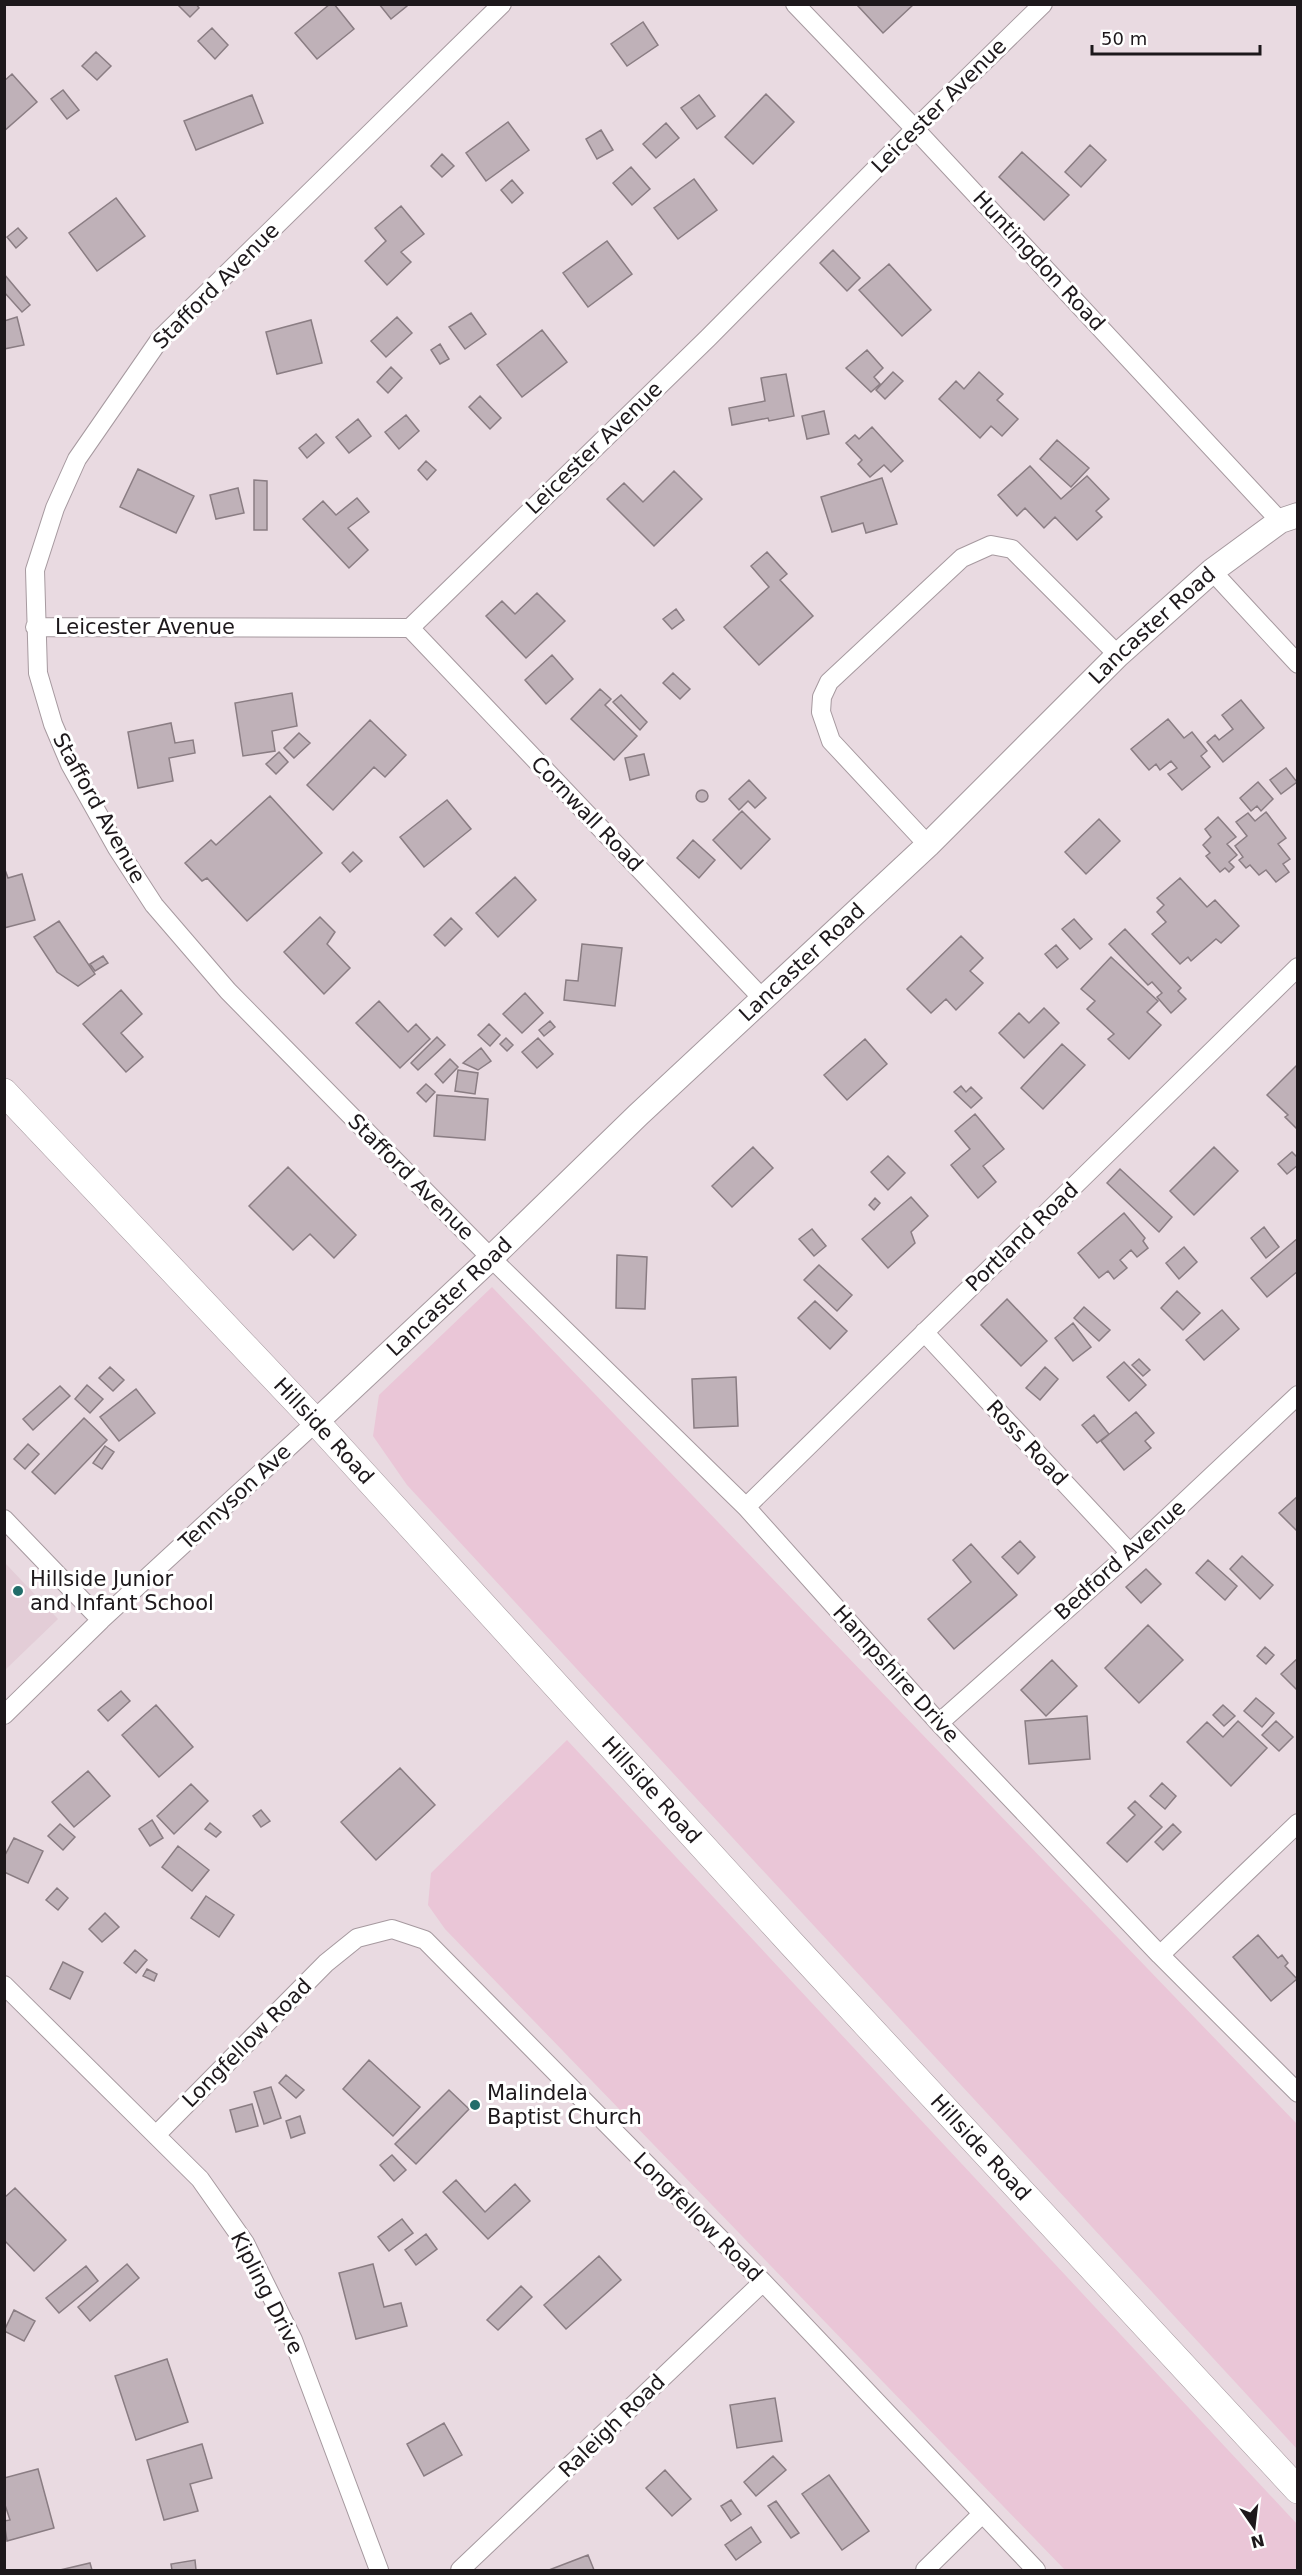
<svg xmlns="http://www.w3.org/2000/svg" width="1302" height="2575" font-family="'DejaVu Sans',sans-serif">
	<rect width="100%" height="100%" fill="#e9dae1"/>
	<path fill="#e3cdd7" d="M5,1563L58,1619L5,1670Z"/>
	<path fill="#eac6d7" d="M492,1287L1297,2124V2449L407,1485L373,1436L379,1395Z
		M567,1740L1297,2524V2570H1065L445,1929L428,1905L431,1873Z"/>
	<path fill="#bfb1b8" stroke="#8a7d83" stroke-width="1.5" d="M177,4H196L199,8L190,17Z
		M330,4H334L354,29L317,59L295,33Z
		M379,4H406L407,6L391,19Z
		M860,4H914L883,33L858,6Z
		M643,22L658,45L627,66L611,44Z
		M212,28L228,45L215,59L198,41Z
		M96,52L111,66L97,80L82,66Z
		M12,74L37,102L4,131V81Z
		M63,90L79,110L67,119L51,99Z
		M766,94L794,122L753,164L725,137Z
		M252,95L263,123L196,150L184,121Z
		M699,95L715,116L697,129L681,108Z
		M508,122L529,150L486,181L466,153Z
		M666,123L679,138L656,158L643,144Z
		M601,130L613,150L597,159L586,139Z
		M1090,145L1106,160L1081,187L1065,172Z
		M1022,152L1069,195L1044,220L999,177Z
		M442,154L454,166L442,177L431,166Z
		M631,167L650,189L632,205L613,183Z
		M694,179L717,210L678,239L654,208Z
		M512,180L523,193L512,203L501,190Z
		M116,198L145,236L97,271L69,233Z
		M401,206L424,234L401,252L411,262L387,285L365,261L386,241L375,228Z
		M18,228L27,238L16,248L7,237Z
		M607,241L632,274L588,307L563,273Z
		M833,250L860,278L847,291L820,263Z
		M889,264L931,310L902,336L859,290Z
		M4,274L30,305L22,312L4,292Z
		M471,313L486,334L465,349L449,327Z
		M17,317L24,345L4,349V321Z
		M397,317L412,333L386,357L371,341Z
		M311,320L322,363L277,374L266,332Z
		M542,330L567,362L522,397L497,365Z
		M440,344L449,359L440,364L431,350Z
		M867,350L883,368L874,377L880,384L871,392L846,368Z
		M391,367L402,378L388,393L377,382Z
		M893,372L903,381L885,399L876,390Z
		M979,372L1003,394L997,400L1018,419L1002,436L991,426L980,438L939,399L956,381L964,389Z
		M786,374L794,416L769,421L768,418L732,425L729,408L765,401L761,378Z
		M480,396L501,418L490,429L469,407Z
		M824,411L829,434L807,439L802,416Z
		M406,415L419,431L399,449L385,432Z
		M358,419L371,436L349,453L336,437Z
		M872,427L903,461L891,472L884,465L870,477L858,464L862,460L846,443L855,435L859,439Z
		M316,434L324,443L307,458L299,448Z
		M1057,440L1089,468L1071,487L1040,459Z
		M426,461L436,470L427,480L418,470Z
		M1030,466L1061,499L1087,476L1109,499L1096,511L1102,517L1077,540L1055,517L1044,528L1025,508L1017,516L998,495Z
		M138,469L194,496L176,533L120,507Z
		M674,471L702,499L654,546L607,499L624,483L643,502Z
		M882,478L897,524L866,533L863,523L832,532L821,497Z
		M254,480L267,481V530H254Z
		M238,488L244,513L216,519L210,495Z
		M357,498L369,512L348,528L368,550L349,568L303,519L323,501L336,515Z
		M767,552L787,574L780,580L813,616L759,665L724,627L769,587L751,566Z
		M537,593L565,621L526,658L486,616L502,601L515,614Z
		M676,609L684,620L672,629L663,619Z
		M552,655L573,679L546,704L525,680Z
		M673,673L690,689L680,699L663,683Z
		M600,689L611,699L605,705L637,736L614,760L571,719Z
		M292,693L297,726L272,731L275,751L243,756L235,703Z
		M621,695L647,722L640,730L613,702Z
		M1241,700L1264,728L1223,762L1207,742L1215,735L1219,740L1233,729L1222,715Z
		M1168,719L1184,738L1192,732L1207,751L1201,756L1210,767L1182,790L1168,774L1177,768L1171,761L1160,770L1156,764L1149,770L1131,749Z
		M370,720L406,755L385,777L374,767L333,810L307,785Z
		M171,723L175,743L193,740L195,753L169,758L173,781L138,788L128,732Z
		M299,733L310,743L294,758L284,748Z
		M279,752L288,762L276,774L266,764Z
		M644,754L649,775L630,780L625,758Z
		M1286,768L1297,782L1281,794L1270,780Z
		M749,780L766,798L755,808L748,801L739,810L729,799Z
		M1258,782L1273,799L1261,811L1257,806L1251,811L1240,798Z
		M696 796a6 6 0 1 1 12 0a6 6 0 1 1-12 0Z
		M270,796L322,853L247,921L207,878L202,881L185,863L211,840L216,845Z
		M447,800L471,829L424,867L400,837Z
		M742,811L770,839L741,869L713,840Z
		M1266,812L1286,838L1278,844L1290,859L1283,864L1289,872L1276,882L1266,870L1259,875L1250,865L1246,868L1239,860L1243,857L1235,846L1247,836L1236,822L1248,813L1255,821Z
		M1218,817L1236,837L1227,844L1237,855L1229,862L1234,867L1229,872L1225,868L1220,872L1206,856L1210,853L1203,845L1211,837L1205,829Z
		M1099,819L1120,841L1086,874L1065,852Z
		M693,840L715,860L699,878L677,858Z
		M353,852L362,861L350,872L342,863Z
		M4,867L8,878L22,874L35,920L4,928Z
		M515,877L536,900L498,937L476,913Z
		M1180,878L1207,907L1215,900L1239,926L1221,943L1216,939L1191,961L1188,957L1180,964L1152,934L1166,922L1157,912L1164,905L1157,898Z
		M320,917L335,932L327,944L350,968L324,994L284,952Z
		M451,918L462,929L445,946L434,935Z
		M1074,919L1092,939L1080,949L1062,929Z
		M59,921L95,974L78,986L57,972L34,937Z
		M1125,929L1181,988L1178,991L1186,999L1171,1013L1157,997L1162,993L1152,982L1148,985L1109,944Z
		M961,936L983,958L970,971L983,983L956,1010L946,999L931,1013L907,989Z
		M582,944L622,948L615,1006L564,1000L566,980L578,981Z
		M1056,945L1068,959L1057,968L1045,954Z
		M103,956L108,963L95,971L90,964Z
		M1111,957L1158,1001L1147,1012L1161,1025L1129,1059L1108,1039L1114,1034L1087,1009L1095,1001L1081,989Z
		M121,990L142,1014L121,1033L143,1057L126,1072L83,1024Z
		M525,993L543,1013L522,1033L503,1014Z
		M379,1001L408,1032L416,1024L430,1039L400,1068L356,1023Z
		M1044,1008L1059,1023L1024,1058L999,1033L1019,1013L1029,1023Z
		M550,1021L555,1027L544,1036L539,1030Z
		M489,1024L500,1035L490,1046L478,1035Z
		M437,1037L445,1045L418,1070L411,1063Z
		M506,1038L513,1045L507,1051L500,1044Z
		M538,1038L553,1054L537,1068L522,1052Z
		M865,1039L887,1064L847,1100L824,1075Z
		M1062,1044L1085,1065L1043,1109L1021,1088Z
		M481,1048L491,1061L478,1070L463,1063Z
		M450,1059L458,1067L443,1083L435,1074Z
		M1298,1064V1130L1285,1117L1288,1115L1267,1095Z
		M458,1070L478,1073L475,1094L455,1091Z
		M426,1084L435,1092L426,1102L417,1093Z
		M961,1086L966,1092L971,1087L982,1098L971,1108L954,1092Z
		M437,1095L488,1099L485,1140L434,1136Z
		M975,1114L1004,1149L983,1166L996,1182L978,1198L951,1165L970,1149L955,1131Z
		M753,1147L773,1168L732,1207L712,1186Z
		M1214,1147L1238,1171L1194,1215L1170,1191Z
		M1292,1152L1298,1158V1165L1287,1174L1278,1164Z
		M888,1156L905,1173L888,1190L871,1172Z
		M288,1167L356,1235L334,1258L310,1234L293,1250L249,1206Z
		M1120,1169L1172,1217L1159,1232L1107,1183Z
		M911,1197L928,1216L911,1232L915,1243L888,1268L862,1239Z
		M875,1198L880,1203L874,1210L869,1205Z
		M1124,1213L1145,1238L1143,1241L1148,1248L1137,1257L1131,1250L1120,1260L1127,1268L1114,1279L1108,1271L1099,1278L1078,1253Z
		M1264,1227L1279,1247L1266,1258L1251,1238Z
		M812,1229L826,1246L814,1256L799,1239Z
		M1298,1238V1271L1267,1297L1251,1278Z
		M1184,1247L1197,1262L1179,1279L1166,1263Z
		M617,1255L647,1257L645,1309L616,1308Z
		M819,1265L852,1295L837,1311L804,1280Z
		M1177,1291L1200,1313L1183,1330L1161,1308Z
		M1007,1299L1047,1341L1021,1366L981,1325Z
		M815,1301L847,1331L830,1349L798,1318Z
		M1084,1307L1110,1330L1099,1341L1074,1318Z
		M1222,1310L1239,1329L1204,1360L1186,1340Z
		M1073,1323L1091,1347L1073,1361L1055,1338Z
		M1139,1359L1150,1370L1143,1376L1132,1365Z
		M1124,1362L1146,1385L1129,1401L1107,1377Z
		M110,1367L124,1380L113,1391L99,1378Z
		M1045,1367L1058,1379L1040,1400L1026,1388Z
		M736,1377L738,1426L694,1428L692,1379Z
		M87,1385L103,1399L90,1413L75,1399Z
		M60,1386L70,1396L33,1430L23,1419Z
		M136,1389L155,1413L119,1441L100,1417Z
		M1136,1412L1154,1433L1145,1441L1151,1448L1124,1470L1101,1441Z
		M1094,1415L1109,1434L1097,1443L1082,1425Z
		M84,1418L107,1440L55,1494L32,1472Z
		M28,1444L39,1454L25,1469L14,1459Z
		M105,1446L114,1452L102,1469L93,1463Z
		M1298,1496V1532L1279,1513Z
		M1020,1541L1035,1557L1018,1574L1002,1557Z
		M971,1544L1017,1595L954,1649L928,1619L971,1582L953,1560Z
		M1242,1556L1273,1585L1260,1599L1230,1569Z
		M1208,1560L1237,1586L1225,1600L1196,1573Z
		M1146,1569L1161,1584L1141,1603L1126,1587Z
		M1148,1625L1183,1660L1139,1703L1105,1668Z
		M1265,1647L1274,1655L1266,1664L1257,1656Z
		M1298,1658V1691L1281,1674Z
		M1052,1660L1077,1686L1046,1716L1021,1690Z
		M121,1691L130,1701L108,1721L98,1710Z
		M1256,1698L1274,1713L1262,1727L1244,1711Z
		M156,1705L193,1747L159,1777L122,1735Z
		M1223,1705L1235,1716L1224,1726L1213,1715Z
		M1087,1716L1090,1759L1029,1764L1025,1721Z
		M1238,1721L1267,1748L1231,1786L1187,1742L1207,1722L1223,1737Z
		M1276,1721L1293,1737L1279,1751L1262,1735Z
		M400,1768L435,1805L376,1860L341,1822Z
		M88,1771L110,1796L74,1827L52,1802Z
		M1162,1783L1176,1796L1165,1809L1150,1796Z
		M191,1784L208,1801L174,1834L157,1816Z
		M1135,1801L1162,1827L1127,1862L1107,1843L1135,1815L1128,1808Z
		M261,1810L270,1821L261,1827L253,1816Z
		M152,1820L163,1838L150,1846L139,1829Z
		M210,1823L221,1832L216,1837L205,1829Z
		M60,1824L75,1837L63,1850L48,1836Z
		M1173,1824L1181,1832L1163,1850L1155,1842Z
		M14,1838L43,1851L28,1883L4,1872V1857Z
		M178,1846L209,1870L192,1891L162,1867Z
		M57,1888L68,1898L58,1910L46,1900Z
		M206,1896L234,1915L219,1937L191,1918Z
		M105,1913L119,1927L102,1942L89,1929Z
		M1258,1935L1278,1958L1282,1955L1288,1963L1285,1966L1297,1979L1271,2001L1233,1957Z
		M135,1950L147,1960L136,1973L124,1963Z
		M63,1962L83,1972L70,1999L50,1989Z
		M147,1969L157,1974L154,1981L143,1976Z
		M369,2060L420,2107L393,2136L343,2089Z
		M286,2075L304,2090L296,2098L279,2083Z
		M271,2087L281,2118L264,2124L254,2092Z
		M449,2090L469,2109L416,2164L395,2144Z
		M252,2104L258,2126L236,2132L230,2110Z
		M300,2116L305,2133L291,2138L286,2121Z
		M392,2155L406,2170L394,2181L380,2165Z
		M456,2180L485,2212L515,2184L530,2201L488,2239L443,2192Z
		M15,2188L66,2240L34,2271L4,2240V2198Z
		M402,2219L413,2233L389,2251L378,2237Z
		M426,2234L437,2249L416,2265L405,2250Z
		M599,2256L621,2280L566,2329L544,2305Z
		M127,2264L139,2278L90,2321L78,2307Z
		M373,2264L384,2307L401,2303L407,2326L356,2339L339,2273Z
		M86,2266L98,2281L59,2313L46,2298Z
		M521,2286L532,2297L498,2330L487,2320Z
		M14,2310L35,2321L24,2341L4,2331Z
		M167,2359L188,2422L136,2440L115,2376Z
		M775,2398L782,2441L737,2448L730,2405Z
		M444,2423L462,2455L424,2476L407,2444Z
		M202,2444L212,2478L190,2484L198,2511L164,2520L147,2460Z
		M773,2456L786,2470L756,2496L744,2482Z
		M38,2469L54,2528L7,2541L4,2521L10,2520L4,2502V2478Z
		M665,2470L691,2499L672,2516L646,2488Z
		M829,2475L869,2531L842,2550L802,2494Z
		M731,2500L741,2514L731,2521L721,2506Z
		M776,2501L799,2533L791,2538L768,2506Z
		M751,2527L761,2542L736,2560L725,2545Z
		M588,2555L594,2570H549Z
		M195,2560L196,2570H172L171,2564Z
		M90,2563L92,2570H60Z"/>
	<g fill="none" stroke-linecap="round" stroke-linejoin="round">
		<defs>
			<path id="minor" d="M502,4L160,339L77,459L55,508L35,570L38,673L53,724L70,764L117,848L154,905L228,991L491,1258L746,1507L939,1723L1160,1955L1298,2093
				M795,4L915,129L1280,521
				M1212,571L1298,664
				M35,627L410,628L708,338L915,129L1043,4
				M410,628L764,1000
				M928,845L831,741L821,712L822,697L829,682L962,558L991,545L1012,549L1118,655
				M924,1332L1130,1553
				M746,1507L1298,967
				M4,1519L101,1620
				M4,1715L101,1620L316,1422
				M939,1723L1130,1553L1298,1395
				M1160,1955L1298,1823
				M4,1985L200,2179L245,2243L293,2340L379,2570
				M156,2135L326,1963L357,1938L392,1929L425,1940L763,2282L1036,2570
				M460,2570L763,2282
				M925,2570L981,2515"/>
			<g id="tertiary">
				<path id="s1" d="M316,1422L491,1258L638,1115L928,845L1118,655L1212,571L1280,521L1298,515"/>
			</g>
			<g id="secondary">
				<path id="s2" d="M4,1092L316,1422L790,1942L1298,2490"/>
			</g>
		</defs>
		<use href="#minor" stroke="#a6999f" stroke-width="20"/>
		<use href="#tertiary" stroke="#a6999f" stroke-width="26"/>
		<use href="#secondary" stroke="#a6999f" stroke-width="28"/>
		<use href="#minor" stroke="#fff" stroke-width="18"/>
		<use href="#tertiary" stroke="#fff" stroke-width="24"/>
		<use href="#secondary" stroke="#fff" stroke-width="27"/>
	</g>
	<g fill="#226d6a" stroke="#fff" stroke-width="2">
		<circle cx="18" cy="1591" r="6"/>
		<circle cx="475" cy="2105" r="6"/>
	</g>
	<g text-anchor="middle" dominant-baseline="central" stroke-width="6" stroke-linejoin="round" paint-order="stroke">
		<g font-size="21" fill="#1d181b" stroke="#fff">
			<text transform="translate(939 106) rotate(-45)">Leicester Avenue</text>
			<text transform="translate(1039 261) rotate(47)">Huntingdon Road</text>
			<text transform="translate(216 286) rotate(-45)">Stafford Avenue</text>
			<text transform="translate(594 448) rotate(-44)">Leicester Avenue</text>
			<text stroke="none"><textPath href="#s1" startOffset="1155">Lancaster Road</textPath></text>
			<text x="145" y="627">Leicester Avenue</text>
			<text transform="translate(99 808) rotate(61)">Stafford Avenue</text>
			<text transform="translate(587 814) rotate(46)">Cornwall Road</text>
			<text stroke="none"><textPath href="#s1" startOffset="669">Lancaster Road</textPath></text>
			<text transform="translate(411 1177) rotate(45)">Stafford Avenue</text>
			<text transform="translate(1022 1237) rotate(-44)">Portland Road</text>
			<text stroke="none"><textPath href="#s1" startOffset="183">Lancaster Road</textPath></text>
			<text stroke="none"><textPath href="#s2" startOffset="466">Hillside Road</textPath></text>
			<text transform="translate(1027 1443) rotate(47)">Ross Road</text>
			<text transform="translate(235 1497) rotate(-43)">Tennyson Ave</text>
			<text transform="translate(1120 1560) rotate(-42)">Bedford Avenue</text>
			<text transform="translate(896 1674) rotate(48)">Hampshire Drive</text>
			<text stroke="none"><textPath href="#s2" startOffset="952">Hillside Road</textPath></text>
			<text transform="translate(247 2043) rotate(-45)">Longfellow Road</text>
			<text stroke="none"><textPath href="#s2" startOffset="1438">Hillside Road</textPath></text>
			<text transform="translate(698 2217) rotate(45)">Longfellow Road</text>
			<text transform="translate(267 2293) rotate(63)">Kipling Drive</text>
			<text transform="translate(612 2426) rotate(-44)">Raleigh Road</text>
		</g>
		<g font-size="21" fill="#1d181b" stroke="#fff" text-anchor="start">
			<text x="30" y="1579">Hillside Junior<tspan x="30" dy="24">and Infant School</tspan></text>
			<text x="487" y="2093">Malindela<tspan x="487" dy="24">Baptist Church</tspan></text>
		</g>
	</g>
	<rect width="1302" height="2575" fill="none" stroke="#1d181b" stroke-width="12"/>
	<g transform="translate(1254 2527) rotate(166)" stroke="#ffffff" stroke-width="4.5" paint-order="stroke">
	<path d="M0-4.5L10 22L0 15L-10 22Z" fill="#1d181b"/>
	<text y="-9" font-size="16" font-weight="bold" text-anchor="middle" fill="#1d181b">N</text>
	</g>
	<path d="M1092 45v9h168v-9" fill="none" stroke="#1d181b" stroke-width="3"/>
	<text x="1101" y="45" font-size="18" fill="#1d181b" stroke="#ffffff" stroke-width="4.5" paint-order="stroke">50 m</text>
</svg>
